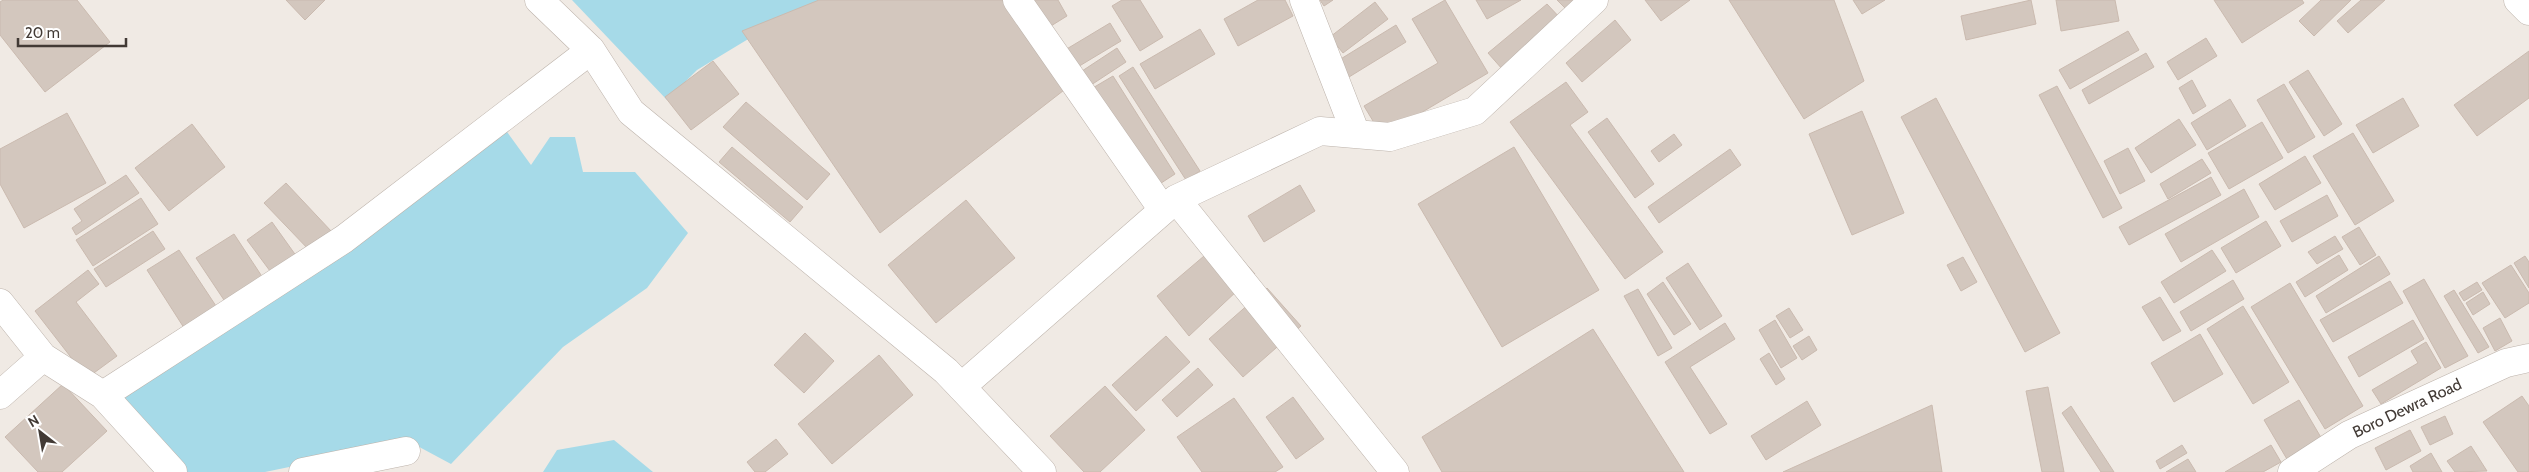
<svg xmlns="http://www.w3.org/2000/svg" width="2529" height="472" font-family="Cabin,sans-serif">
	<rect width="100%" height="100%" fill="#f0eae4"/>
	<path fill="#a6dae8" d="M572,0H819L768,27L697,70L667,100Z
		M505,129L531,165L550,137H575L583,172H635L688,233L647,288L563,347L451,464L410,442L265,472H187L115,400Z
		M614,440L653,472H543L557,450Z"/>
	<path fill="#d3c7be" stroke="#cabaaf" d="M3,0H77L110,42L45,92L0,35V2Z
		M286,0H325L305,20Z
		M819,0H1005L1068,87L880,233L742,31Z
		M1029,0H1058L1067,16L1046,29Z
		M1122,0H1140L1163,37L1140,51L1112,6Z
		M1258,0H1285L1293,16L1238,46L1224,19Z
		M1320,0H1333L1324,6Z
		M1445,0L1488,73L1382,136L1364,106L1438,63L1412,19Z
		M1476,0H1521L1487,19Z
		M1557,0H1584L1570,13Z
		M1645,0H1690L1661,21Z
		M1729,0H1834L1864,81L1804,119Z
		M1853,0H1885L1862,14Z
		M2031,0L2036,24L1966,40L1961,16Z
		M2056,0H2115L2119,21L2061,31Z
		M2214,0H2302L2304,3L2242,43Z
		M2321,0H2351L2314,36L2299,21Z
		M2361,0H2385L2348,33L2337,21Z
		M1375,2L1388,19L1343,53L1330,37Z
		M1547,4L1562,20L1503,70L1488,53Z
		M1615,20L1631,40L1582,82L1566,63Z
		M1110,23L1121,41L1076,68L1065,50Z
		M1396,25L1406,42L1349,77L1339,60Z
		M1200,29L1215,54L1155,89L1140,64Z
		M2128,31L2139,50L2070,89L2059,70Z
		M2206,38L2217,56L2178,80L2167,62Z
		M1117,48L1126,62L1088,87L1079,73Z
		M2529,51V98L2477,136L2454,105Z
		M2146,53L2154,67L2089,104L2082,90Z
		M713,61L739,94L691,130L665,97Z
		M1133,67L1200,171L1186,180L1119,76Z
		M2308,70L2342,124L2324,136L2289,82Z
		M1113,76L1175,174L1155,187L1091,89Z
		M2192,80L2206,106L2193,114L2179,88Z
		M1566,82L1588,112L1570,125L1663,252L1625,279L1510,122Z
		M2284,84L2315,137L2288,153L2257,100Z
		M2057,86L2122,208L2103,218L2039,95Z
		M1936,98L2060,333L2025,352L1901,117Z
		M2403,98L2419,126L2373,153L2356,125Z
		M2230,99L2246,126L2207,150L2191,123Z
		M746,102L830,174L807,200L723,127Z
		M1862,111L1904,213L1852,235L1809,134Z
		M67,113L106,183L24,228L0,184V149Z
		M1607,118L1654,184L1635,198L1588,132Z
		M2179,119L2196,145L2151,173L2135,148Z
		M2262,122L2283,158L2229,189L2208,153Z
		M192,124L225,167L169,211L135,168Z
		M2353,133L2394,201L2355,225L2313,156Z
		M1674,134L1682,145L1659,162L1651,151Z
		M732,147L803,207L790,222L719,162Z
		M1514,147L1599,290L1502,347L1418,204Z
		M2128,148L2145,181L2120,194L2104,161Z
		M1730,149L1741,165L1659,223L1648,207Z
		M2305,156L2321,183L2275,210L2259,184Z
		M2202,159L2211,173L2168,199L2160,184Z
		M126,175L139,193L76,235L72,228L82,221L74,209Z
		M2211,177L2221,195L2129,245L2119,227Z
		M286,183L332,232L311,252L264,203Z
		M1300,185L1315,211L1264,242L1248,216Z
		M2244,189L2259,217L2181,262L2165,234Z
		M2327,195L2338,216L2292,242L2280,221Z
		M141,198L158,224L93,266L76,240Z
		M966,200L1015,258L936,323L888,265Z
		M2266,221L2281,246L2236,273L2221,248Z
		M272,222L297,257L273,275L247,240Z
		M2359,227L2376,255L2360,265L2342,237Z
		M153,231L165,249L106,287L94,269Z
		M234,234L263,278L226,303L196,258Z
		M2335,236L2343,249L2317,264L2308,252Z
		M1224,239L1255,274L1189,336L1157,296Z
		M179,250L218,309L186,331L147,270Z
		M2212,250L2226,271L2174,303L2161,282Z
		M2339,255L2348,270L2305,297L2296,282Z
		M2379,256L2390,274L2326,313L2316,296Z
		M2525,256L2529,262V288L2514,263Z
		M1963,257L1977,282L1961,291L1947,265Z
		M1688,263L1722,316L1700,330L1666,278Z
		M2511,265L2529,293V303L2505,318L2482,283Z
		M88,270L99,284L76,302L117,356L87,378L35,311Z
		M2424,279L2468,356L2445,368L2403,291Z
		M2233,280L2244,299L2191,331L2180,312Z
		M2390,281L2403,303L2333,342L2320,320Z
		M1663,282L1691,324L1674,335L1647,294Z
		M2477,282L2482,290L2464,301L2459,293Z
		M2290,283L2363,406L2325,429L2251,307Z
		M1267,288L1301,326L1243,377L1209,339Z
		M1638,289L1672,348L1658,356L1624,296Z
		M2454,290L2489,347L2478,353L2444,296Z
		M2483,292L2490,304L2473,315L2466,303Z
		M2160,297L2181,331L2163,341L2142,307Z
		M2243,306L2289,382L2253,404L2207,329Z
		M1789,308L1803,330L1790,338L1776,316Z
		M2500,318L2512,341L2495,351L2483,328Z
		M1775,320L1797,358L1781,368L1759,330Z
		M2413,320L2424,339L2359,377L2348,357Z
		M1725,323L1735,339L1690,367L1727,424L1710,434L1665,362Z
		M1593,329L1684,472H1442L1422,437Z
		M805,333L834,361L804,393L774,365Z
		M2200,334L2223,374L2174,402L2151,363Z
		M1166,336L1190,362L1136,411L1112,385Z
		M1809,336L1817,350L1802,360L1793,346Z
		M2426,342L2441,368L2381,404L2372,390L2418,363L2411,351Z
		M1769,353L1785,379L1776,385L1760,359Z
		M879,355L913,395L832,464L798,424Z
		M1198,368L1213,385L1177,417L1162,400Z
		M63,384L107,431L62,472H38L5,437Z
		M1105,386L1145,430L1100,472H1084L1050,436Z
		M2048,387L2064,472H2042L2026,391Z
		M2522,396L2529,406V472H2518L2483,422Z
		M1293,397L1324,439L1296,459L1266,417Z
		M1234,398L1283,467L1275,472H1202L1177,437Z
		M2299,400L2326,446L2291,466L2264,420Z
		M1807,401L1821,425L1766,460L1751,436Z
		M1932,405L1942,472H1783Z
		M2071,406L2114,472H2101L2062,413Z
		M2445,416L2453,434L2430,445L2421,427Z
		M2410,430L2421,451L2386,470L2375,448Z
		M776,439L788,454L765,472H755L747,462Z
		M2182,445L2187,453L2160,469L2156,461Z
		M2271,445L2281,462L2263,472H2225Z
		M2471,446L2487,471L2455,472L2447,461Z
		M2431,453L2442,472H2413L2410,466Z
		M2188,459L2196,472H2166Z"/>
	<g fill="none" stroke-linecap="round" stroke-linejoin="round">
		<defs>
			<path id="minor" d="M539,0L591,50L631,112L946,371L1042,472
				M1017,0L1163,210
				M1304,0L1356,134
				M2518,0L2529,11
				M1176,199L1320,131L1390,137L1475,111L1594,0
				M0,303L43,357
				M961,387L1176,199L1395,472
				M0,395L43,357L103,395
				M173,472L103,395L344,239L591,50
				M303,472L406,451
				M2292,472L2349,435L2506,363L2529,358"/>
		</defs>
		<use href="#minor" stroke="#bdb3ab" stroke-width="29"/>
		<use href="#minor" stroke="#fff" stroke-width="28"/>
	</g>
	<g text-anchor="middle" dominant-baseline="central" stroke-width="4" stroke-linejoin="round" paint-order="stroke">
		<g font-size="16" fill="#423a35" stroke="#fff">
			<text transform="translate(2407 408) rotate(-25)">Boro Dewra Road</text>
		</g>
	</g>
	<g transform="translate(40 432) rotate(329)" stroke="#ffffff" stroke-width="4" paint-order="stroke">
	<path d="M0-4L9 19L0 12L-9 19Z" fill="#423a35"/>
	<text y="-8" font-size="14" font-weight="bold" text-anchor="middle" fill="#423a35">N</text>
	</g>
	<path d="M18 38v8h108v-8" fill="none" stroke="#423a35" stroke-width="2.5"/>
	<text x="25" y="38" font-size="15" fill="#423a35" stroke="#ffffff" stroke-width="4" paint-order="stroke">20 m</text>
</svg>
